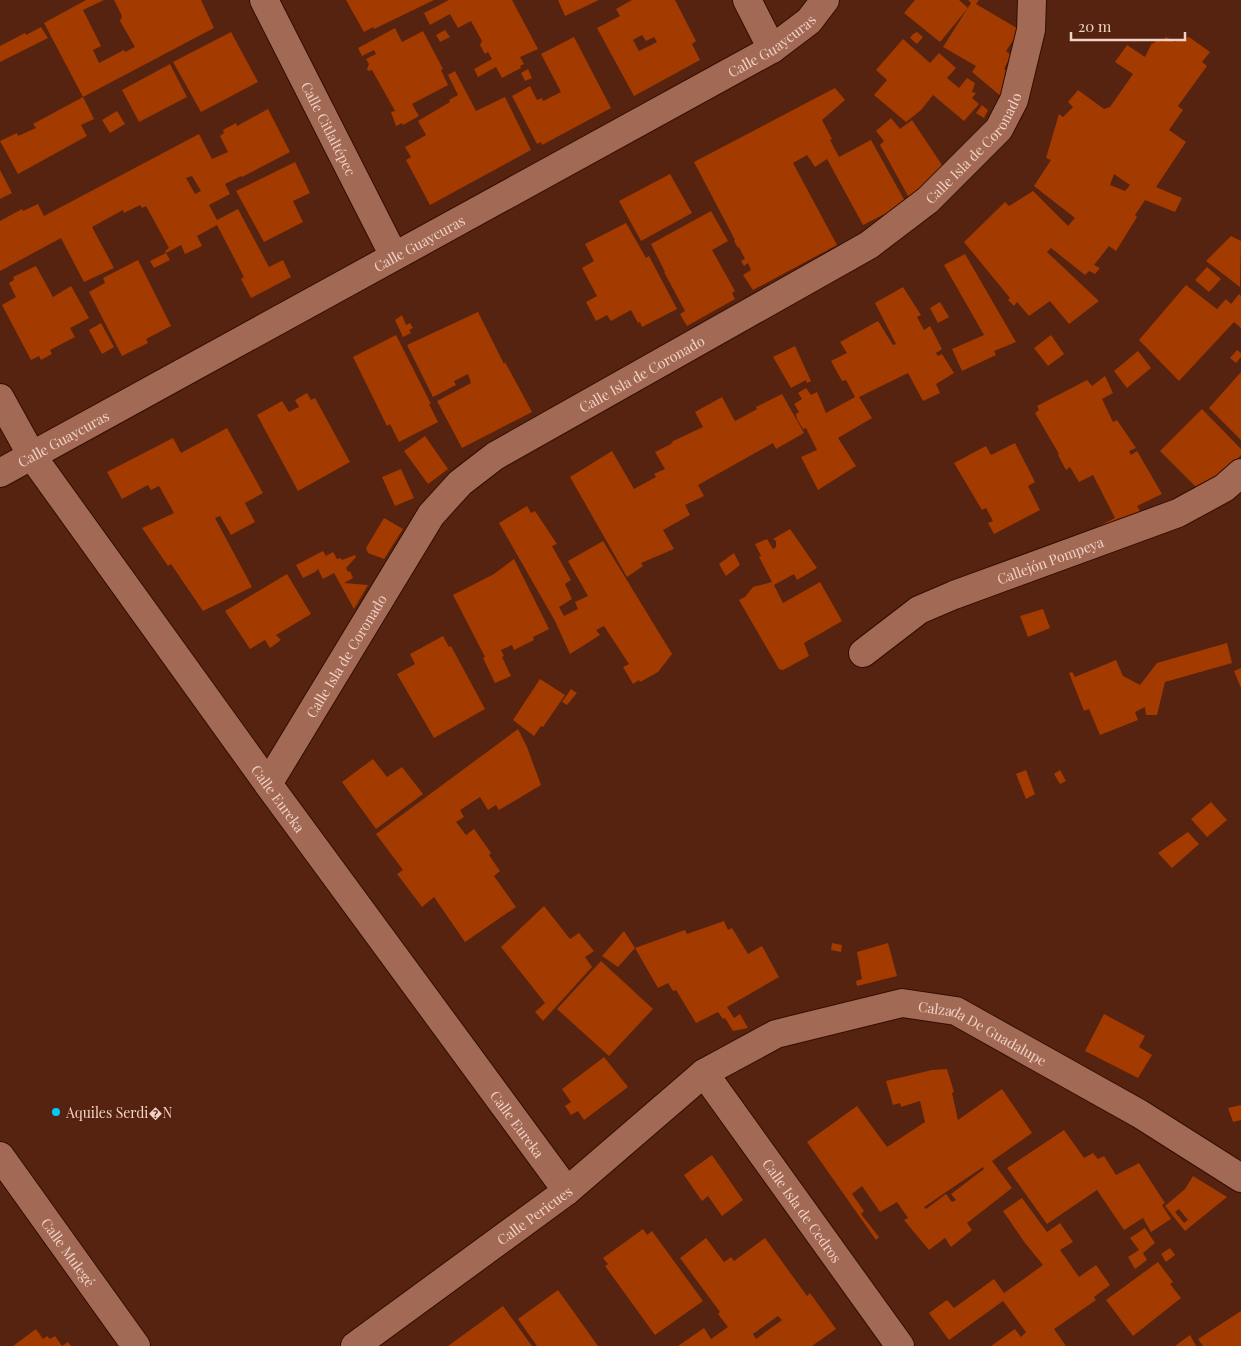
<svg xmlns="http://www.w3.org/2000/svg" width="1241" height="1346" font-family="'Playfair Display',serif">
	<rect width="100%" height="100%" fill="#55230f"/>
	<path fill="#a33a00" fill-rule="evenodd" d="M86,0H104L83,10L101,46L93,50L99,63L124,50L125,52L135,47L120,21L122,16L114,0H201L214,28L83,97L94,119L81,125L87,136L18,174L0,141L17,133L18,136L36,128L33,124L83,97L44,23Z
		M346,0H434L374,29L373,27L364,32Z
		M449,0H512L538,49L520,57L524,64L520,66L521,68L502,78L496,67L478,77L474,69L492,59L488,52L485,54L480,45L482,41L471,21L458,28L450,14L430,25L424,13Z
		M558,0H599L565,16Z
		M632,0H675L696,41L692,44L700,60L634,96L597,28L620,16L616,9ZM642,35L646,41L654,37L657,42L639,51L633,40Z
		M915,0H959L968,8L940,42L904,13Z
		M968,0H979L976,4L1020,30L1006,51L1011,55L1004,69L1012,74L1003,98L972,72L976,66L943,47L971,3Z
		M41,27L48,38L0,62V46L25,33L26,35Z
		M395,28L402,42L423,31L443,69L441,70L448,85L412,104L419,116L403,125L402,123L396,126L391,112L395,111L372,70L368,71L367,69L369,64L366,59L376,54L374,50L362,56L358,48Z
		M445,30L450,37L440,42L436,35Z
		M231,32L258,82L201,112L173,62Z
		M917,32L923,37L917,44L910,38L913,34Z
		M574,37L611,108L542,145L541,142L537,144L512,96L530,86L537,100L542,98L543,101L561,92L541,54Z
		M1166,37L1175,42L1189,37L1210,52L1202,62L1207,66L1178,106L1183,110L1169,130L1186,142L1156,187L1182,198L1175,212L1145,200L1135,215L1137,217L1116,251L1109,246L1094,265L1100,268L1095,274L1089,271L1085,275L1051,248L1047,252L1099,301L1069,324L1050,301L1029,316L1017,302L1014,306L1008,300L1010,298L964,242L1005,202L1009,206L1033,191L1068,226L1075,218L1034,186L1051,160L1046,158L1059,114L1063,117L1073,107L1068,102L1078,90L1104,109L1110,107L1133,74L1115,62L1127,45L1145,57L1152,43L1153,44L1157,39L1162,42ZM1114,174L1130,185L1125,191L1110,185Z
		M903,39L930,63L939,53L956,68L947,78L959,88L967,78L975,83L972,92L976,93L972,98L979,104L964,121L933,95L921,110L906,122L874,95L887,80L876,70Z
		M170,64L187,97L139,122L122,90Z
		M528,69L532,78L525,81L521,73Z
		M455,71L476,111L505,97L531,150L430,205L406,160L411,157L405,147L426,135L418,121L450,102L449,100L458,95L448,75Z
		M835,88L845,100L822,120L832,139L830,140L839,157L871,140L906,203L863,225L827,159L815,167L807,155L793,163L837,245L753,290L743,275L751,270L748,263L744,266L741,261L745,259L739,247L738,248L734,241L735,240L694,162Z
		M982,105L988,110L984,118L976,113Z
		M268,109L290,152L242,177L241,176L225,184L230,194L209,205L217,220L238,209L269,267L283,260L291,277L251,298L241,279L244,277L217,225L197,236L202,246L185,254L181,245L166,253L165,251L169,248L146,206L142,208L140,205L124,213L123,210L92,227L114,268L84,282L61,238L0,271V221L22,209L23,211L38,204L44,216L199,134L212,159L228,152L220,136L224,133L223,130L236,123L237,126ZM192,176L201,191L195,194L186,178Z
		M117,111L125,124L110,133L102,120Z
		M891,118L900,129L912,120L944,168L913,205L880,145L884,141L876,131Z
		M295,162L310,193L293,201L303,222L264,242L236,191Z
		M0,170L12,193L0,199Z
		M670,174L692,213L641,241L619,201Z
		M711,211L728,241L712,250L735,291L732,293L735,299L687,326L680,314L685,311L664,272H665L651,244Z
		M626,223L646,258L649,256L677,309L642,327L640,322L638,323L631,310L611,321L607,315L596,321L586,302L597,296L582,268L594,261L585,244Z
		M1231,236L1241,241L1240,287L1206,261Z
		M166,253L170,260L154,268L150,261Z
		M965,254L1016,342L994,351L996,355L962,371L952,349L984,335L944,265Z
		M138,260L171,326L146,339L148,343L122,356L89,292L105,283L103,278Z
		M36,266L53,297L71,286L89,318L70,328L75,337L50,350L52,354L41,360L39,356L31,360L2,305L16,297L9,283L14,280L13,277Z
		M1207,267L1221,279L1209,292L1195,280Z
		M1186,285L1217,309L1226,299L1231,304L1239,294L1241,296V328L1234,322L1179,381L1139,340Z
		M903,287L921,315L917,317L924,330L930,326L942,349L936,353L938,356L942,354L954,373L936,384L940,393L923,401L908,373L859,397L872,418L838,438L856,466L818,490L801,457L817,450L806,428L803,429L797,419L796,414L799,412L794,404L802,399L798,393L806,388L811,395L817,392L826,413L855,397L846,380L842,381L831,361L847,353L840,342L878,321L893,345L896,344L875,303Z
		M940,302L949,317L938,323L930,308Z
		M478,312L504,364L505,362L532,412L462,448L437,401L471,383L468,374L454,381L456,385L433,397L407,345Z
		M402,315L406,325L410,323L413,328L409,330L411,333L403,337L395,320Z
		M101,323L114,347L102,354L89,330Z
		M396,335L431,404H429L438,422L399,442L390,424L387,426L353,357Z
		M1051,335L1064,354L1048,366L1034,348Z
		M795,346L811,381L807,383L806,380L791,388L773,357Z
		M1237,350L1241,353V357L1236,363L1230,358Z
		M1138,351L1151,368L1127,388L1114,371Z
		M1241,372V440L1209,408Z
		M1105,376L1113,393L1102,399L1113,422L1117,420L1136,448L1129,451L1131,455L1137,451L1162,494L1137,506L1143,516L1093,535L1091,530L1115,518L1093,475L1079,482L1070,467L1066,470L1058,455L1059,454L1035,413L1039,410L1037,406L1087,380L1092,386Z
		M307,393L311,400L315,398L350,462L298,491L257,415L282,401L289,412L299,407L295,400Z
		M782,394L804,433L776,449L773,443L698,485L704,496L685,505L690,515L663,530L674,549L641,563L643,566L627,577L570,477L612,451L634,489L656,477L654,474L665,469L655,452L671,444L673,441L703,427L695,412L722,397L735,421L757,409L756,407Z
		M1202,409L1241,449V455L1204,495L1160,451Z
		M227,428L263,493L245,503L255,522L231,535L220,516L215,518L252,587L203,611L171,564L168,566L142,528L174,513L159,486L151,490L148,485L122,499L107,472L173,438L181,453Z
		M425,436L448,469L428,484L404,451Z
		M1015,443L1035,482L1028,486L1040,510L994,534L988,523L993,521L986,508L982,510L954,463L986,446L991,455Z
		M401,469L414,498L395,506L382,477Z
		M527,506L531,513L535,511L557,544L552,546L571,580L565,584L572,599L559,607L564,616L578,609L575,602L588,596L568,561L603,541L672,654L658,672L640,682L639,680L633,684L623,667L629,664L604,626L596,630L600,635L570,654L555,621L499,523Z
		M384,518L403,529L384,559L368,553L366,548Z
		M790,529L817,568L797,580L794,574L774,585L783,603L820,582L842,621L804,643L809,656L783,670L779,669L739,600L745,597L753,587L772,582L759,557L761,556L755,544L767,539L773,549L776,547V541L773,539Z
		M323,551L326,556L333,552L337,559L341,558L342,560L355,555L356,557L346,568L348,572L350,571L353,578L344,583L368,585L354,609L334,573L323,579L318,569L315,572L303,578L296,565Z
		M734,553L740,565L726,576L719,564Z
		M514,559L549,629L533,637L534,640L514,650L512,645L501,650L504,656L502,657L511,676L495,683L483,658L485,657L453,595L494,574Z
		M287,574L311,614L276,635L281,640L270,648L265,640L250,649L225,611Z
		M1043,609L1050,628L1028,637L1020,616Z
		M443,636L449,647L451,646L485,709L434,738L397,674L415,664L410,654Z
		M1227,643L1232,663L1165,682L1157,715H1146L1145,707L1135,712L1138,720L1100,735L1089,709L1084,711L1069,673L1072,672L1075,677L1116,660L1123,676L1140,685L1157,663Z
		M1241,668V688L1234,671Z
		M540,679L565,695L543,727L541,726L534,736L513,720Z
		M571,689L577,693L567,705L562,702Z
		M518,729L527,747L541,785L499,810L496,805L488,810L480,797L460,810L464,817L456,822L466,835L474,829L491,853L489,855L500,871L494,876L516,907L465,942L434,897L422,907L397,874L403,870L376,834Z
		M373,759L387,777L402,767L423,794L376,829L342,782Z
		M1026,770L1035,794L1026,799L1016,774Z
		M1060,770L1066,781L1060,784L1054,774Z
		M1211,802L1227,820L1207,837L1191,819Z
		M1188,832L1199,844L1172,868L1158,853Z
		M544,906L570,939L579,933L594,951L585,957L592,967L543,1021L535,1012L545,1003L501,947Z
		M724,921L728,930L732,928L748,954L762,946L779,977L727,1007L734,1018L740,1014L748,1028L733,1031L725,1018L723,1019L718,1012L696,1023L676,990L673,991L668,983L658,988L635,948L685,930L687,934Z
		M624,931L635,948L618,967L602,956Z
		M832,943L842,945L841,952L831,950Z
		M888,943L897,976L857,986L856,981L862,979L857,952Z
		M601,961L653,1009L609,1056L557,1009Z
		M1104,1014L1145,1036L1139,1047L1152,1055L1138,1078L1085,1051Z
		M604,1057L628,1087L584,1120L578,1111L571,1115L565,1106L571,1102L562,1089Z
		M947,1069L954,1092L952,1093L958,1120L1002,1089L1032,1133L992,1161L1012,1188L967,1223L972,1230L951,1247L945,1238L929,1250L904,1220L908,1218L897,1202L880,1212L862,1186L852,1194L864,1211L861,1214L879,1237L876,1240L807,1142L857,1106L887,1147L925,1122L920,1101L901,1107L900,1103L893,1105L886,1081L932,1070ZM983,1167L984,1169L951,1194L956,1200L952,1202L946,1194L926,1209L924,1207Z
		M1241,1105V1120L1233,1122L1228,1108Z
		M1064,1130L1084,1158L1093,1153L1098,1159L1104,1156L1116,1175L1139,1163L1165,1203L1162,1205L1171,1219L1151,1232L1143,1218L1124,1230L1097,1190L1047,1224L1007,1168Z
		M712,1155L743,1200L722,1216L708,1196L702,1201L684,1175Z
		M1193,1176L1227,1197L1185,1231L1165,1206L1185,1189ZM1179,1209L1188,1220L1184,1223L1175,1212Z
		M1022,1198L1047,1232L1060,1223L1073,1242L1060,1250L1079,1277L1096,1265L1110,1285L1094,1297L1096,1300L1054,1329L1066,1346H991L1015,1329L1021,1337L1026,1332L1003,1301L949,1340L929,1313L947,1300L954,1308L994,1279L1004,1293L1043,1265L1025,1243L1003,1211Z
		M1145,1228L1155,1243L1143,1253L1147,1260L1135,1269L1128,1257L1139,1250L1130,1238Z
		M643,1229L647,1235L652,1231L703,1301L655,1335L605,1266L608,1264L603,1258Z
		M706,1238L724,1262L731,1257L734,1261L765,1238L807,1296L810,1293L836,1329L812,1346H678L704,1328L711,1339L728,1327L718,1314L720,1312L680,1258ZM778,1316L782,1320L756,1339L753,1334Z
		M1170,1248L1175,1255L1166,1262L1161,1254Z
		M1158,1262L1173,1282L1170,1284L1181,1298L1133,1336L1106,1300Z
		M558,1290L598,1346H537L518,1319Z
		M503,1306L532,1346H448Z
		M1241,1311V1346H1203L1198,1339Z
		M36,1329L43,1339L47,1336L50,1339L55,1336L62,1346L68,1342L71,1346H13Z
		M1190,1335L1196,1346H1175Z"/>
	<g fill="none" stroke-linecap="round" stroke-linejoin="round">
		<defs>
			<g id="minor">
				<path id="s1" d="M264,0L394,256"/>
				<path d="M747,0L772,49"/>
				<path id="s2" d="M0,398L32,456L268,784L567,1191"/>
				<path id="s3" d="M863,653L919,610L954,595L1178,513L1224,488L1241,473"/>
				<path id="s4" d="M268,784L431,515L460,483L495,456L869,245L928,200L999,129L1014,100L1031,30L1032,0"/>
				<path id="s5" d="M704,1073L900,1346"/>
				<path id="s6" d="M355,1346L567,1191L704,1073L776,1034L902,1003L956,1011L1140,1114L1241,1178"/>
			</g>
			<g id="tertiary">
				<path id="s7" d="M0,473L772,49L809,21L825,0"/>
				<path id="s8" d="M0,1156L136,1346"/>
			</g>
		</defs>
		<use href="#minor" stroke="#330e02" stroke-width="30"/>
		<use href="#tertiary" stroke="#330e02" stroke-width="30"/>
		<use href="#minor" stroke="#a26954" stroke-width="28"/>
		<use href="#tertiary" stroke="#a26954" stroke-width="28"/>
	</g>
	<circle fill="#00cbf8" stroke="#55230f" stroke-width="2" cx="56" cy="1112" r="5"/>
	<g text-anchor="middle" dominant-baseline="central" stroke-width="4.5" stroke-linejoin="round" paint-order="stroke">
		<g font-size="14" fill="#f2d2c6" stroke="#55230f">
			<text stroke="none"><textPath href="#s7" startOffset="882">Calle Guaycuras</textPath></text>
			<text stroke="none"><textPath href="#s1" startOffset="144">Calle Citlaltépec</textPath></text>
			<text stroke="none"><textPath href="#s4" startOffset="975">Calle Isla de Coronado</textPath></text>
			<text stroke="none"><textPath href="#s7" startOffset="478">Calle Guaycuras</textPath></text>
			<text stroke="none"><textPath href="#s4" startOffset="570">Calle Isla de Coronado</textPath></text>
			<text stroke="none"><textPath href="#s7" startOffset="72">Calle Guaycuras</textPath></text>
			<text stroke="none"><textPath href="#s3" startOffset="211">Callejón Pompeya</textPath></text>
			<text stroke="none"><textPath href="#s4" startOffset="150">Calle Isla de Coronado</textPath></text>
			<text stroke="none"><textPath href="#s2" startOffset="488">Calle Eureka</textPath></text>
			<text stroke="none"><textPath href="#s6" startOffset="742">Calzada De Guadalupe</textPath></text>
			<text stroke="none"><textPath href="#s2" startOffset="892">Calle Eureka</textPath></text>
			<text stroke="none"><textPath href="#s5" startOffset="169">Calle Isla de Cedros</textPath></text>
			<text stroke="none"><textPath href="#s6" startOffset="222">Calle Pericues</textPath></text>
			<text stroke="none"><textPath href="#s8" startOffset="118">Calle Mulegé</textPath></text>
		</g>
		<g font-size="14" fill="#f2d2c6" stroke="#55230f" text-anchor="start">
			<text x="66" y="1112">Aquiles Serdi�N</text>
		</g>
	</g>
	<path d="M1071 32v8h114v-8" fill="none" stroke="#f2d2c6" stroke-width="2.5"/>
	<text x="1078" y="32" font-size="15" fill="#f2d2c6" stroke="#55230f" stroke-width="4" paint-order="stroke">20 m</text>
</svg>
